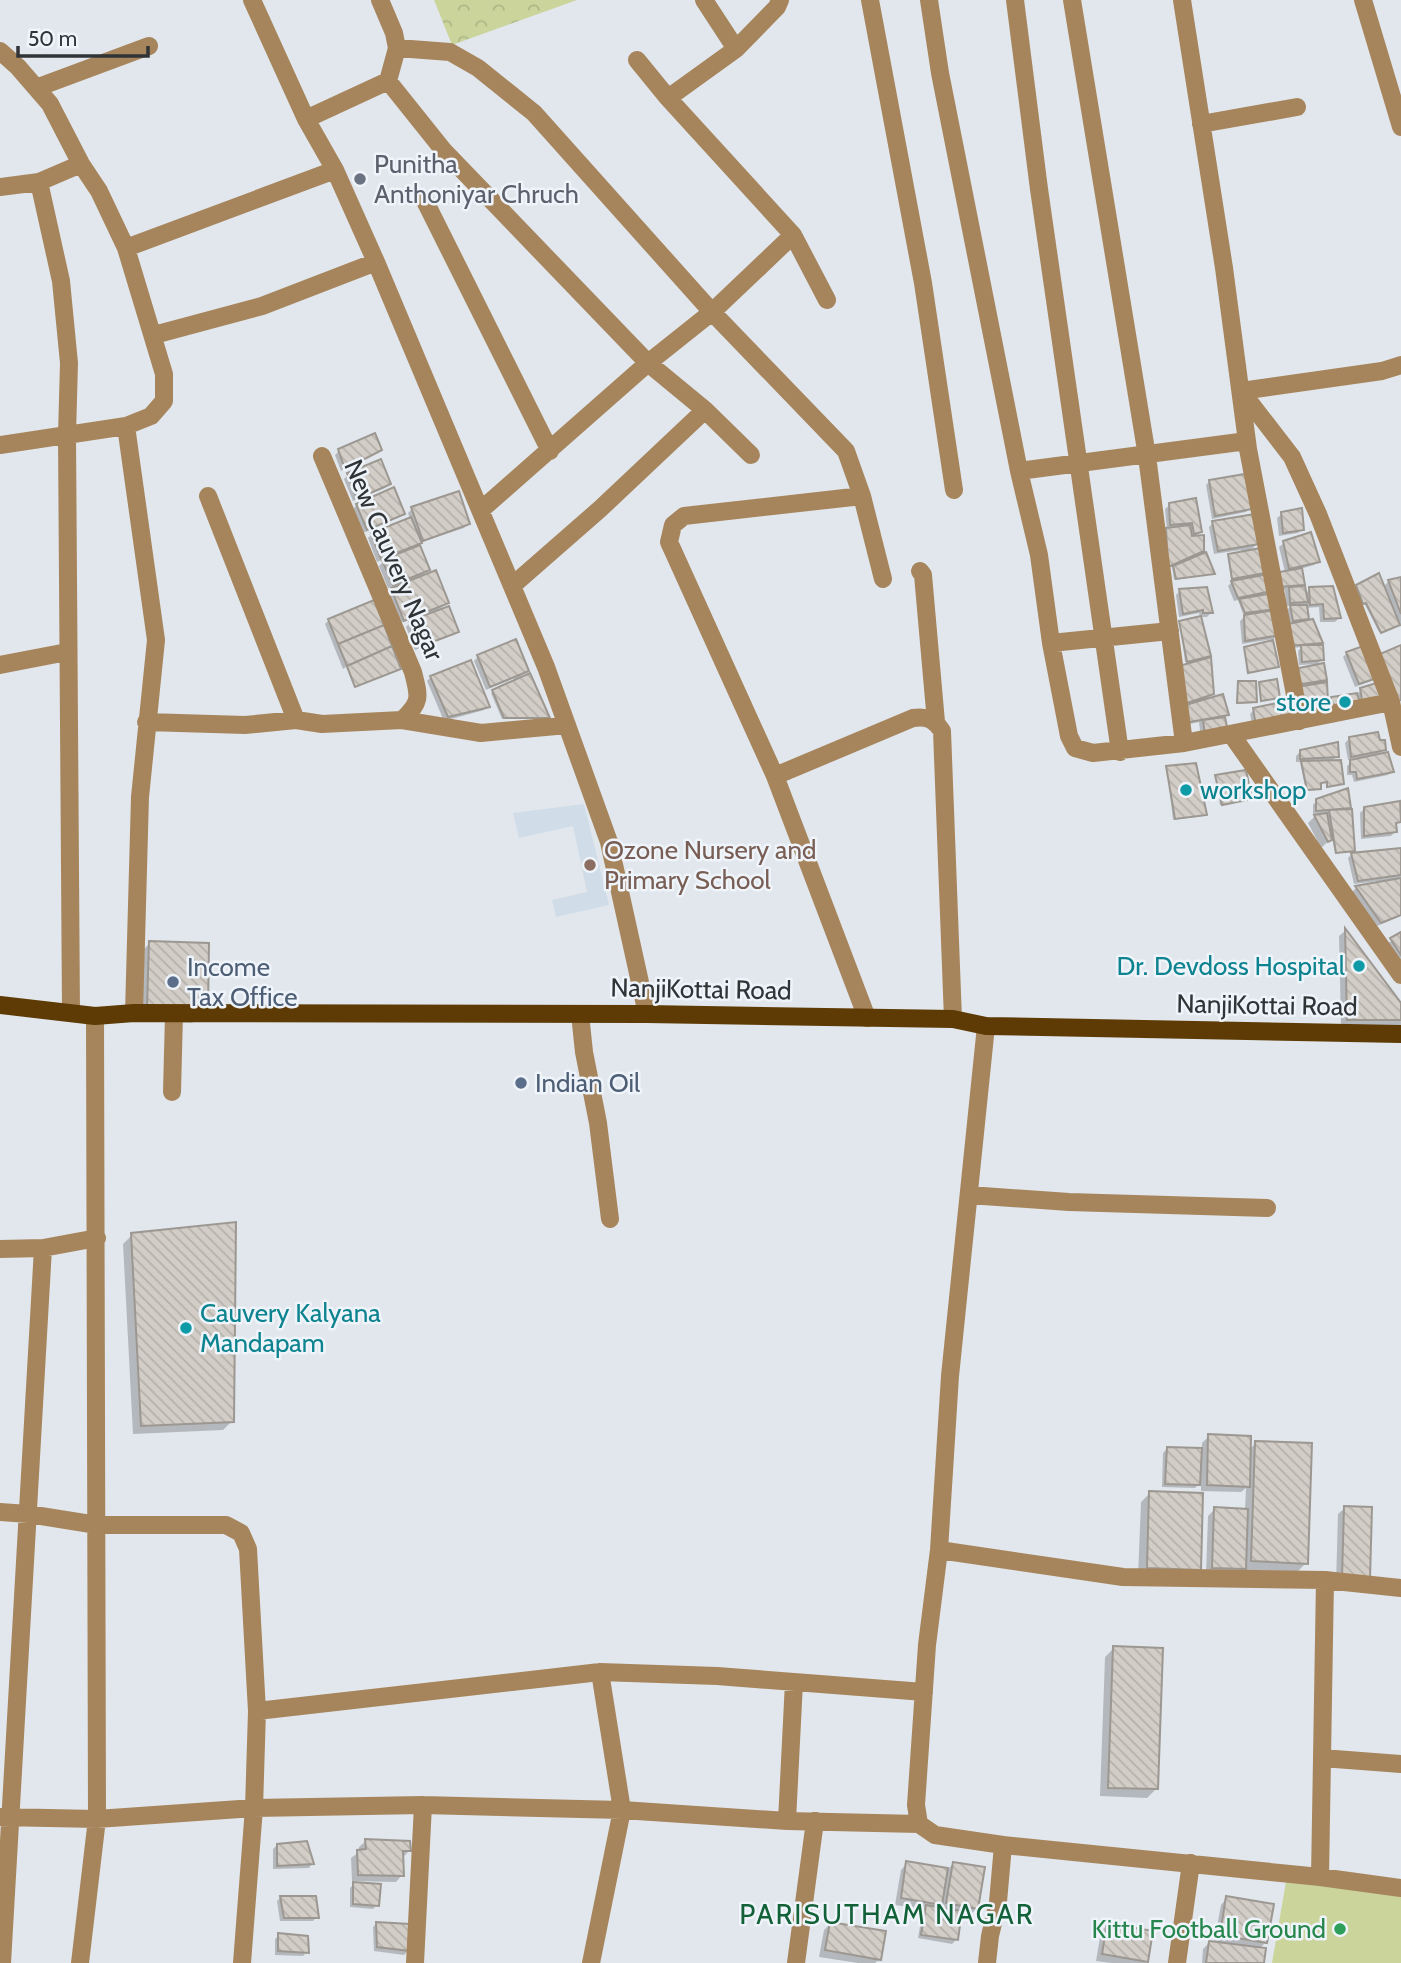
<svg xmlns="http://www.w3.org/2000/svg" width="1401" height="1963" font-family="Cabin,sans-serif">
	<defs>
		<pattern id="park-crowns" width="20" height="18" patternUnits="userSpaceOnUse" patternTransform="scale(1.75)"><rect width="20" height="18" fill="#cad49b"/><path d="M2 6a3 3 0 1 1 6 0M12 15a3 3 0 1 1 6 0" fill="none" stroke="#aeb786"/></pattern>
		<pattern id="building-back-hatch" width="6" height="6" patternUnits="userSpaceOnUse" patternTransform="scale(1.75)"><rect width="6" height="6" fill="#d2cdc6"/><path d="M-1 5l2 2M0 0l6 6M5-1l2 2" fill="none" stroke="#b5b1ab"/></pattern>
	</defs>
	<rect width="100%" height="100%" fill="#e1e7ed"/>
	<path fill="#d0dce7" d="M584,804L609,905L556,917L552,900L587,892L573,826L519,838L513,813Z"/>
	<path fill="url(#park-crowns)" d="M434,0H577L452,45Z"/>
	<path fill="#cad49b" d="M1287,1876L1401,1895V1963H1272Z"/>
	<path fill="#0003" fill-rule="evenodd" d="M380,449L341,471L335,455L339,451Z
		M380,461L389,484L385,488L353,501L344,479L348,475Z
		M1210,481L1250,508L1246,512L1212,519L1206,485Z
		M1195,500L1200,531L1194,538L1203,551L1194,559L1213,574L1174,580L1172,566L1165,569L1163,534L1167,530L1165,509L1170,505Z
		M357,505L403,513L399,517L363,533L353,509Z
		M412,509L468,524L464,528L419,543L428,570L419,578L447,602L437,612L457,631L453,635L415,650L406,627L415,617L400,623L388,593L396,585L388,588L379,566L387,558L377,562L368,538L372,534L410,519L408,513Z
		M1282,514L1302,529L1298,533L1279,536L1277,518Z
		M1213,523L1257,544L1249,552L1263,572L1258,578L1285,572L1279,547L1284,543L1318,561L1314,565L1300,569L1305,594L1310,589L1339,618L1335,622H1320L1319,607L1306,608L1307,622L1321,642L1316,647L1323,659L1317,664L1299,665L1298,651L1302,647L1284,649L1280,632L1274,639L1242,644L1240,621L1248,613L1243,614L1238,600L1234,601L1228,586L1236,578L1231,579L1228,557L1242,553L1241,550L1214,554L1209,527ZM1272,588L1273,591L1285,590L1286,606H1291L1287,610L1268,613L1273,608L1264,597Z
		M1401,579V627L1399,623L1379,632L1364,603L1361,604L1355,588L1383,587L1388,582Z
		M1180,591L1211,613L1207,617H1200L1199,613L1179,617L1176,595Z
		M329,620L397,670L354,687L346,667L343,669L325,624Z
		M1180,622L1209,655L1204,660L1203,658L1185,662Z
		M515,641L527,670L517,680L547,719H502L491,693L515,681L514,678L486,690L474,661L478,657Z
		M1245,649L1277,666L1247,673Z
		M1347,653L1375,677L1371,681L1355,687L1343,657Z
		M1176,672L1212,694L1204,701L1227,714L1201,738L1199,722L1180,726Z
		M1291,675L1325,679L1319,685L1327,702L1322,706H1325L1310,716V707L1296,708Z
		M431,677L488,706L484,710L444,721L427,681Z
		M1238,682L1255,702L1254,703L1236,704Z
		M1361,690L1385,700L1330,713L1331,699L1357,694Z
		M1290,702L1253,729L1250,714L1254,710Z
		M1349,739L1384,749L1377,756L1392,771L1388,775L1354,782L1352,775H1347V766L1355,758L1348,760L1345,743Z
		M1300,752L1337,756L1331,762L1342,783L1326,788V783L1319,784L1318,790L1306,791L1300,762H1296V756Z
		M1167,768L1205,814L1203,816L1173,820Z
		M1216,777L1250,798L1220,805Z
		M1317,800L1349,807L1345,811L1353,850L1351,851L1335,854L1332,838L1321,848L1308,823L1317,814H1313V805Z
		M1364,809L1401,821L1394,825L1395,832L1391,836L1361,839L1360,813Z
		M1401,850V916L1377,926L1352,892L1356,888L1380,884L1379,881L1354,884L1348,858L1352,854Z
		M1345,931L1401,1006V1026L1341,1025L1339,936Z
		M1401,934V971L1384,946Z
		M150,943L206,1009L192,1023L134,1021L136,957Z
		M132,1235L232,1421L223,1430L133,1434L123,1244Z
		M1209,1436L1249,1450L1256,1443L1306,1563L1297,1572L1243,1570L1238,1575L1206,1574L1208,1516L1215,1509L1245,1510L1246,1488L1241,1492L1201,1491V1482L1195,1488L1162,1487L1163,1453L1167,1449L1202,1450V1443Z
		M1150,1493L1190,1578L1138,1576L1141,1502Z
		M1345,1508L1368,1578L1336,1584L1338,1514Z
		M1114,1648L1156,1789L1147,1798L1100,1796L1105,1657Z
		M366,1841L409,1851L402,1858V1875L396,1882L352,1881L351,1858L359,1852V1847Z
		M277,1845L312,1864L309,1868L273,1869V1849Z
		M907,1863L947,1870L953,1864L977,1908L970,1915L960,1913L956,1940L952,1944L918,1938L923,1909L895,1905L901,1870Z
		M354,1884L377,1905L373,1909L350,1907V1888Z
		M281,1897L317,1917L313,1921H280L277,1901Z
		M1227,1898L1266,1942L1259,1949L1263,1963H1202L1203,1949L1210,1942L1214,1943L1221,1905Z
		M377,1923L408,1951L404,1955L374,1951L373,1927Z
		M830,1924L880,1959L875,1963H858L819,1957L824,1930Z
		M1107,1925L1147,1961L1145,1963H1111L1096,1961L1101,1932Z
		M279,1935L307,1952L303,1956L275,1955V1939Z"/>
	<path fill="url(#building-back-hatch)" stroke="#9c9891" stroke-width="2" d="M375,433L382,450L345,469L338,449Z
		M381,459L391,484L357,499L347,473Z
		M1245,474L1252,509L1215,516L1209,480Z
		M394,487L405,514L367,530L356,504Z
		M459,491L470,524L423,541L411,507Z
		M1196,498L1202,532L1194,534L1192,523L1170,525L1169,503Z
		M1302,508L1304,530L1283,533L1281,512Z
		M1255,514L1259,544L1218,551L1212,521Z
		M411,517L422,543L381,559L371,533Z
		M1190,525L1192,536L1204,535V551L1168,567L1166,528Z
		M1311,532L1320,562L1289,569L1283,541Z
		M420,545L430,570L393,585L382,560Z
		M1261,548L1265,573L1232,579L1228,554Z
		M1206,552L1215,574L1176,579L1173,566Z
		M1302,568L1305,585L1277,587L1274,573Z
		M436,570L449,603L404,621L391,588Z
		M1379,573L1400,625L1381,633L1366,603L1363,604L1356,585Z
		M1269,574L1272,591L1238,598L1231,581Z
		M1401,577V614L1388,580Z
		M1305,586L1308,602L1290,603L1289,587Z
		M1333,586L1341,618L1324,619L1323,604L1310,605L1309,587Z
		M1207,587L1213,613H1203V610L1183,614L1179,589Z
		M1273,593L1275,609L1245,613L1239,599Z
		M374,600L384,625L338,644L328,619Z
		M1290,605H1307L1309,619L1293,621Z
		M449,606L459,632L419,647L409,621Z
		M1275,610L1280,635L1245,641L1244,615Z
		M1201,616L1211,656L1187,662L1179,621Z
		M1313,619L1323,643L1288,646L1283,625Z
		M384,625L392,646L347,666L338,644Z
		M516,639L529,671L490,687L477,655Z
		M1273,640L1279,667L1248,673L1244,647Z
		M1301,645H1323L1324,660L1302,662Z
		M1366,645L1377,678L1359,684L1346,652Z
		M1401,645V700L1399,701L1380,654Z
		M392,646L401,669L355,687L347,666Z
		M1211,657L1214,694L1184,704L1179,666Z
		M471,660L490,707L448,717L430,676Z
		M1324,663L1327,680L1296,685L1294,669Z
		M530,673L550,718H504L492,690Z
		M1277,679L1280,698L1261,701L1259,682Z
		M1238,681H1256L1257,702L1237,703Z
		M1327,682L1328,702L1300,705L1297,687Z
		M1380,682L1387,701L1363,706L1360,688Z
		M1357,693L1361,706L1331,712V697Z
		M1223,694L1229,715L1184,723L1182,706Z
		M1291,700L1295,719L1256,726L1253,708Z
		M1225,717L1228,732L1205,735L1203,720Z
		M1378,732L1380,740H1385L1386,750L1351,757L1349,737Z
		M1338,742L1339,757L1300,759V750Z
		M1388,752L1394,772L1357,779L1356,772H1350V760Z
		M1341,760L1344,784L1327,787V782L1321,783V789L1307,790L1301,761Z
		M1196,763L1207,815L1175,819L1166,766Z
		M1246,770L1252,799L1222,805L1215,775Z
		M1348,788L1351,808L1316,811V799Z
		M1400,801L1401,822L1396,823L1397,832L1364,836V807Z
		M1352,809L1355,851L1336,853L1329,810Z
		M1327,813L1332,840L1328,842L1314,815Z
		M1401,848V875L1358,881L1351,853Z
		M1401,878V915L1381,923L1355,886Z
		M1345,928L1401,1003V1020H1347Z
		M1401,932V955L1390,938Z
		M149,941L209,943L208,1010L147,1008Z
		M236,1222L234,1422L141,1426L131,1233Z
		M1208,1434L1251,1436L1250,1487L1207,1485Z
		M1255,1441L1312,1443L1308,1564L1251,1561Z
		M1167,1447L1202,1448L1200,1485L1165,1484Z
		M1149,1491L1203,1493L1201,1570L1147,1568Z
		M1344,1506L1372,1507L1370,1579L1342,1578Z
		M1214,1507L1248,1509L1246,1569L1212,1568Z
		M1113,1646L1163,1648L1158,1789L1108,1788Z
		M365,1839L410,1841L411,1851H403L404,1876L358,1875L357,1850L366,1849Z
		M307,1841L314,1864L277,1866V1844Z
		M906,1861L948,1868L942,1905L901,1898Z
		M953,1862L985,1867L978,1909L946,1903Z
		M353,1882L381,1884L379,1906L353,1904Z
		M280,1896H316L319,1918H284Z
		M1226,1896L1274,1904L1267,1943L1220,1935Z
		M926,1905L962,1911L958,1940L921,1935Z
		M376,1922L410,1924V1951L377,1947Z
		M830,1922L886,1931L881,1960L825,1950Z
		M1107,1923L1153,1931L1148,1962L1102,1954Z
		M278,1933L308,1936L309,1953L278,1951Z
		M1209,1941L1266,1948L1264,1963H1206Z"/>
	<g fill="none" stroke-linecap="round" stroke-linejoin="round">
		<path stroke="#a7855c" stroke-width="18" d="M252,0L306,119L335,170L376,262L546,667L609,842L647,1014
			M704,0L736,49
			M870,0L923,283L954,490
			M929,0L940,73L1019,471L1039,555L1051,643L1069,736L1075,748L1093,753L1184,743L1391,702
			M1015,0L1039,189L1120,752
			M1072,0L1147,456L1184,743
			M1182,0L1224,268L1248,449L1300,721
			M1363,0L1401,127
			M397,48L450,52L478,68L534,113L712,312L846,451L862,496L883,579
			M0,51L18,67L50,104L81,164L99,191L126,248L164,374V401L151,416L126,426L0,445
			M637,60L668,98L793,235L827,300
			M388,81L444,151L648,363L705,410L751,455
			M36,88L149,46
			M668,98L736,49L777,7L780,0
			M306,119L388,81L397,48L394,33L380,0
			M1201,124L1297,107
			M39,182L61,281L69,363L67,435L71,1013
			M0,187L39,182L81,164
			M424,199L550,451
			M126,248L335,170
			M154,335L262,306L376,262
			M1401,365L1382,371L1241,391L1292,457L1318,514L1391,702L1401,747
			M126,426L156,640L140,797L134,1013
			M322,456L413,672C419,696 422,702 402,720
			M1019,471L1247,441
			M208,496L296,720
			M862,496L684,516L673,525L669,542L775,776L867,1018
			M481,510L648,363L712,312L793,235
			M920,571L923,575L936,722
			M512,586L600,509L705,410
			M1051,643L1170,631
			M0,665L67,652
			M146,722L245,725L296,720L322,724L402,720L481,733L567,725
			M1231,734L1401,975
			M775,776L913,718C927,716 934,719 942,731L953,1019
			M580,1014L584,1052L598,1123L610,1219
			M986,1026L950,1376L939,1550L927,1645L916,1805L919,1824L935,1835L1003,1845L998,1902L990,1936L987,1963
			M172,1092L174,1014
			M969,1195L1069,1202L1267,1208
			M0,1249L43,1248L97,1238
			M0,1512L28,1514L97,1525H226L241,1533L248,1549L257,1711L254,1808L242,1963
			M939,1550L1123,1577L1325,1580L1401,1588
			M257,1711L600,1672L717,1676L924,1692
			M1322,1758L1401,1764
			M0,1817L97,1819L254,1808L423,1805L622,1810L787,1821L919,1824
			M787,1821L794,1682
			M1003,1845L1320,1877L1401,1888
			M1320,1877L1325,1580
			M2,1963L43,1248
			M80,1963L97,1819L95,1016
			M415,1963L423,1805
			M591,1963L622,1810L600,1672
			M796,1963L815,1821
			M1177,1963L1191,1863"/>
		<path stroke="#5e3b05" stroke-width="18" d="M0,1005L95,1016L134,1013L647,1014L953,1019L986,1026L1401,1034"/>
	</g>
	<circle fill="#6b7280" stroke="#eef4fa" stroke-width="2.5" cx="360" cy="179" r="7"/>
	<g fill="#0f9aa8" stroke="#eef4fa" stroke-width="2.5">
		<circle cx="1345" cy="702" r="7"/>
		<circle cx="1186" cy="790" r="7"/>
		<circle cx="1359" cy="966" r="7"/>
		<circle cx="186" cy="1328" r="7"/>
	</g>
	<circle fill="#8d6e63" stroke="#eef4fa" stroke-width="2.5" cx="590" cy="865" r="7"/>
	<g fill="#5c6f8a" stroke="#eef4fa" stroke-width="2.5">
		<circle cx="173" cy="982" r="7"/>
		<circle cx="521" cy="1083" r="7"/>
	</g>
	<circle fill="#2e9e5b" stroke="#eef4fa" stroke-width="2.5" cx="1340" cy="1929" r="7"/>
	<g text-anchor="middle" dominant-baseline="central" stroke-width="5" stroke-linejoin="round" paint-order="stroke">
		<g font-size="26" fill="#5b616d" stroke="#eef4fa" text-anchor="start">
			<text x="374" y="164">Punitha<tspan x="374" dy="30">Anthoniyar Chruch</tspan></text>
		</g>
		<g font-size="26" fill="#313436" stroke="#eef4fa">
			<text transform="translate(394 560) rotate(67)">New Cauvery Nagar</text>
			<text transform="translate(701 989) rotate(1)">NanjiKottai Road</text>
			<text transform="translate(1267 1005) rotate(1)">NanjiKottai Road</text>
		</g>
		<g font-size="26" fill="#0d838f" stroke="#eef4fa" text-anchor="end">
			<text x="1331" y="702">store</text>
			<text x="1200" y="790" text-anchor="start">workshop</text>
			<text x="1345" y="966">Dr. Devdoss Hospital</text>
			<text x="200" y="1313" text-anchor="start">Cauvery Kalyana<tspan x="200" dy="30">Mandapam</tspan></text>
		</g>
		<g font-size="26" fill="#785e54" stroke="#eef4fa" text-anchor="start">
			<text x="604" y="850">Ozone Nursery and<tspan x="604" dy="30">Primary School</tspan></text>
		</g>
		<g font-size="26" fill="#4e5e75" stroke="#eef4fa" text-anchor="start">
			<text x="187" y="967">Income<tspan x="187" dy="30">Tax Office</tspan></text>
			<text x="535" y="1083">Indian Oil</text>
		</g>
		<g font-size="26" fill="#27864d" stroke="#eef4fa" text-anchor="end">
			<text x="1326" y="1929">Kittu Football Ground</text>
		</g>
		<g font-size="28" letter-spacing="2" fill="#126138" stroke="#eef4fa">
			<text x="887" y="1914">PARISUTHAM NAGAR</text>
		</g>
	</g>
	<path d="M18 46v10h130v-10" fill="none" stroke="#313436" stroke-width="3.5"/>
	<text x="28" y="46" font-size="21" fill="#313436" stroke="#eef4fa" stroke-width="5" paint-order="stroke">50 m</text>
</svg>
